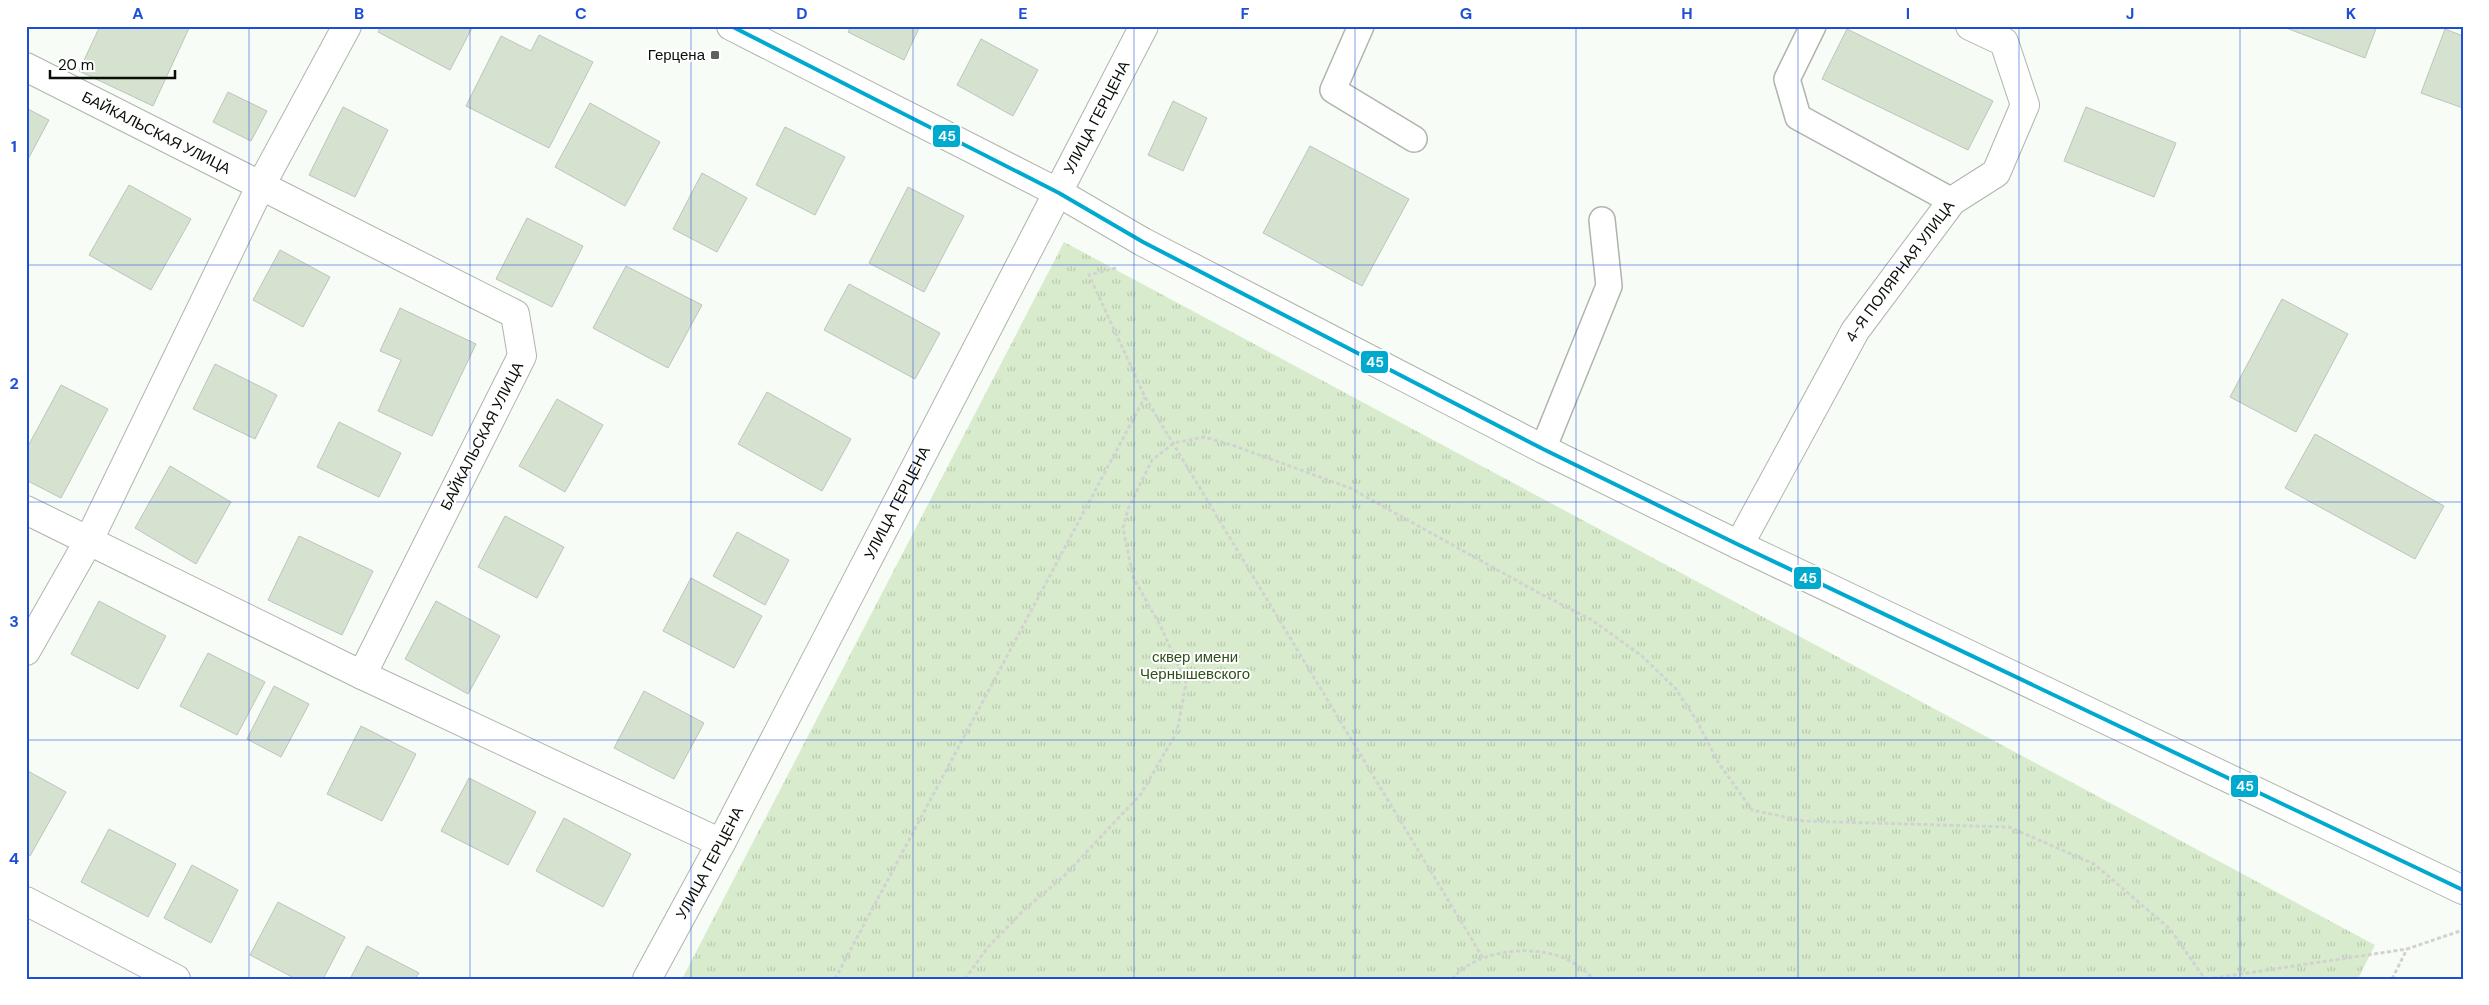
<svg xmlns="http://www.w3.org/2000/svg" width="2489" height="1005" font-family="'DM Sans',sans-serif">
	<defs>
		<pattern id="park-tufts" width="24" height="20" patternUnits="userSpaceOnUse" patternTransform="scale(1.25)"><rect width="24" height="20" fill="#d8eccd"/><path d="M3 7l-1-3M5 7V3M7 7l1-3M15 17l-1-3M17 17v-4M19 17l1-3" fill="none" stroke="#b8c9af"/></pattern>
	</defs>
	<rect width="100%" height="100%" fill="#f8fcf6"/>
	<path fill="url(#park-tufts)" d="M1064,242L2375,945L2358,979H682Z"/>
	<path fill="#d6e2d0" stroke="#bec3bc" d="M100,26H190L153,106L79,71Z
		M381,26H473L450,70L378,32Z
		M851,26H920L904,60L848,32Z
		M2281,26H2377L2365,58Z
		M1847,29L1993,101L1968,150L1822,79Z
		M2445,29L2463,36V108L2421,93Z
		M539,35L593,62L549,148L466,106L501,36L531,51Z
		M981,39L1038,70L1013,116L957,85Z
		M228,92L267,111L251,141L213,122Z
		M1173,101L1207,118L1183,171L1148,155Z
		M590,103L660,142L625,206L555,167Z
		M343,107L388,130L355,197L309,175Z
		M2086,107L2176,143L2154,197L2064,161Z
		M26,108L49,120L26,163Z
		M785,127L845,157L815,215L756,185Z
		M1310,146L1409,199L1362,286L1263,233Z
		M702,173L747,198L717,252L673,229Z
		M129,185L191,219L151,290L89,255Z
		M908,187L964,216L924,292L869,263Z
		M527,218L583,246L552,307L496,279Z
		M280,250L330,277L303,327L253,300Z
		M626,266L702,305L668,368L593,328Z
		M849,284L940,333L915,379L824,330Z
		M2282,299L2348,334L2296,432L2230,397Z
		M400,308L476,344L432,436L378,411L401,360L380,351Z
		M215,364L277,395L255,439L193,409Z
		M61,385L108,409L61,498L26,480V450Z
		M767,392L851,439L822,491L738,444Z
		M557,399L603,425L565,492L519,466Z
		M339,422L401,453L379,497L317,467Z
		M2315,434L2444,506L2415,559L2285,488Z
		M170,466L231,502L196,564L135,528Z
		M505,516L564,547L537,598L478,567Z
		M737,532L789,560L765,605L713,576Z
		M299,536L373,571L342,635L268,600Z
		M691,578L762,616L734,668L663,631Z
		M99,601L166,636L138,689L71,654Z
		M436,601L500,636L468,694L405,659Z
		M208,653L265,682L237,735L180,706Z
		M274,686L309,704L281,757L247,739Z
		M644,691L704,723L674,779L614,748Z
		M361,726L416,754L382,821L327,794Z
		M26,770L66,792L30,856L26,854Z
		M469,778L536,812L508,865L441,831Z
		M564,818L631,854L603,907L536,871Z
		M109,829L176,864L148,917L81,882Z
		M192,865L238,890L211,943L164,918Z
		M278,902L345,937L323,979H296L250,955Z
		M367,946L419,973L415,979H350Z"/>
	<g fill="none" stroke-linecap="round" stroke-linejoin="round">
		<defs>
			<path id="service" d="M1361,26L1333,90L1414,139
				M1813,26L1787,79L1798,117L1952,201
				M1543,449L1609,286L1602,220"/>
			<g id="minor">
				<path d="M731,26L1059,193L1143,242L1543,449L1739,545L2463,890"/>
				<path id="s1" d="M26,67L515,314L522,356L362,675"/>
				<path d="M26,510L362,675L721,843"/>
				<path id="s2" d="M1739,545L1855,331L1952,201L1996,173L2025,105L2004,42L1970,26"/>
				<path d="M26,651L88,542L261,185L347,26"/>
				<path d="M26,901L176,979"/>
				<path id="s3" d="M647,979L721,843L1144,26"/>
			</g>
		</defs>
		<use href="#service" stroke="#afb4ad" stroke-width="28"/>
		<use href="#minor" stroke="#afb4ad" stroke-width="30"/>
		<path stroke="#d2d3d1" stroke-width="3" stroke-dasharray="4 2.5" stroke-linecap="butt" d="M1116,268L1089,275L1145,397L1483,958
			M835,979L1145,397
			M965,979L988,947L1025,909L1063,877L1141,794L1177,732L1186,683L1161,627L1133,577L1123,528L1128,509L1152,460L1174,443L1204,437L1235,446L1350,488L1539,593L1592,620L1642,656L1675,688L1697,721L1718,762L1752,810L1804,821L2009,827L2094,864L2170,929L2205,979
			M1452,979C1478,948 1539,943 1572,962C1580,967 1587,973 1594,979
			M2207,979L2407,949L2463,930
			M2392,979L2407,949"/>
		<use href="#service" stroke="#fefffe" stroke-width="25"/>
		<use href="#minor" stroke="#fefffe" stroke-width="28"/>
		<defs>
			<path id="bus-1" d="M731,26L1059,193L1143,242L1543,449L1739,545L2463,890"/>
		</defs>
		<use href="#bus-1" stroke="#fff" stroke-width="8"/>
		<use href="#bus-1" stroke="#00a9ce" stroke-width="4"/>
	</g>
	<path fill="none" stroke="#1d4ed8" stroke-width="1" stroke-opacity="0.55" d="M249,26V979M470,26V979M691,26V979M913,26V979M1134,26V979M1355,26V979M1576,26V979M1798,26V979M2019,26V979M2240,26V979M26,265H2463M26,502H2463M26,740H2463"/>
	<rect fill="#5d625b" stroke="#fff" stroke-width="2" x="710" y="50" width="10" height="10" rx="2.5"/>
	<g text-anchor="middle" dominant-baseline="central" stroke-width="4" stroke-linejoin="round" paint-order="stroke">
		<g font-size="15" fill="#090f07" stroke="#fff" text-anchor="end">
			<text x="705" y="55">Герцена</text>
		</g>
		<g font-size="15" fill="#090f07" stroke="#fff">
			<text stroke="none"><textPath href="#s3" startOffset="972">УЛИЦА ГЕРЦЕНА</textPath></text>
			<text stroke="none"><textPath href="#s1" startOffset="146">БАЙКАЛЬСКАЯ УЛИЦА</textPath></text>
			<text stroke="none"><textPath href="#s2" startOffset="318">4-Я ПОЛЯРНАЯ УЛИЦА</textPath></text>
			<text transform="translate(482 436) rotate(-63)">БАЙКАЛЬСКАЯ УЛИЦА</text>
			<text stroke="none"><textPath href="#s3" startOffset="538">УЛИЦА ГЕРЦЕНА</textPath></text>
			<text stroke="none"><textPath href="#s3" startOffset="132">УЛИЦА ГЕРЦЕНА</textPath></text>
		</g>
		<g font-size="15" fill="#2f501a" stroke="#fff">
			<text x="1195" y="657">сквер имени<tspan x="1195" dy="17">Чернышевского</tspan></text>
		</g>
	</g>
	<g stroke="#fff" stroke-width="2">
		<rect x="932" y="124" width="29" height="24" rx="5" fill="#00a9ce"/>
		<rect x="1360" y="350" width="29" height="24" rx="5" fill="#00a9ce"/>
		<rect x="1793" y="566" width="29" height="24" rx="5" fill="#00a9ce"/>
		<rect x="2230" y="774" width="29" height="24" rx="5" fill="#00a9ce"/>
	</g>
	<g font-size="14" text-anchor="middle" font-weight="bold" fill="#fff">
		<text x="947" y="141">45</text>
		<text x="1375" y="367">45</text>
		<text x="1808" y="583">45</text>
		<text x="2245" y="791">45</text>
	</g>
	<rect width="2489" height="1005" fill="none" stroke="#ffffff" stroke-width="55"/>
	<path d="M50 70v8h125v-8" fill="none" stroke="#090f07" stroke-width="2.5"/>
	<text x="58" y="70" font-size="15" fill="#090f07" stroke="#ffffff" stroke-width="4" paint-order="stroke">20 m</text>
	<rect x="28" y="28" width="2434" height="950" fill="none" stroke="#1d4ed8" stroke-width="2"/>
	<g font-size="16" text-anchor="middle" font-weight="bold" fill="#1d4ed8">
		<text x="138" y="19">A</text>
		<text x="359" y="19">B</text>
		<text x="581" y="19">C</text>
		<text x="802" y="19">D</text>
		<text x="1023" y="19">E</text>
		<text x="1245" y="19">F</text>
		<text x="1466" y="19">G</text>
		<text x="1687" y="19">H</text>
		<text x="1908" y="19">I</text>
		<text x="2130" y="19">J</text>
		<text x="2351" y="19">K</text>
		<text x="14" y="152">1</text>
		<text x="14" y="389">2</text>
		<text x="14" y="627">3</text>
		<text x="14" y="864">4</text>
	</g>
</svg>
